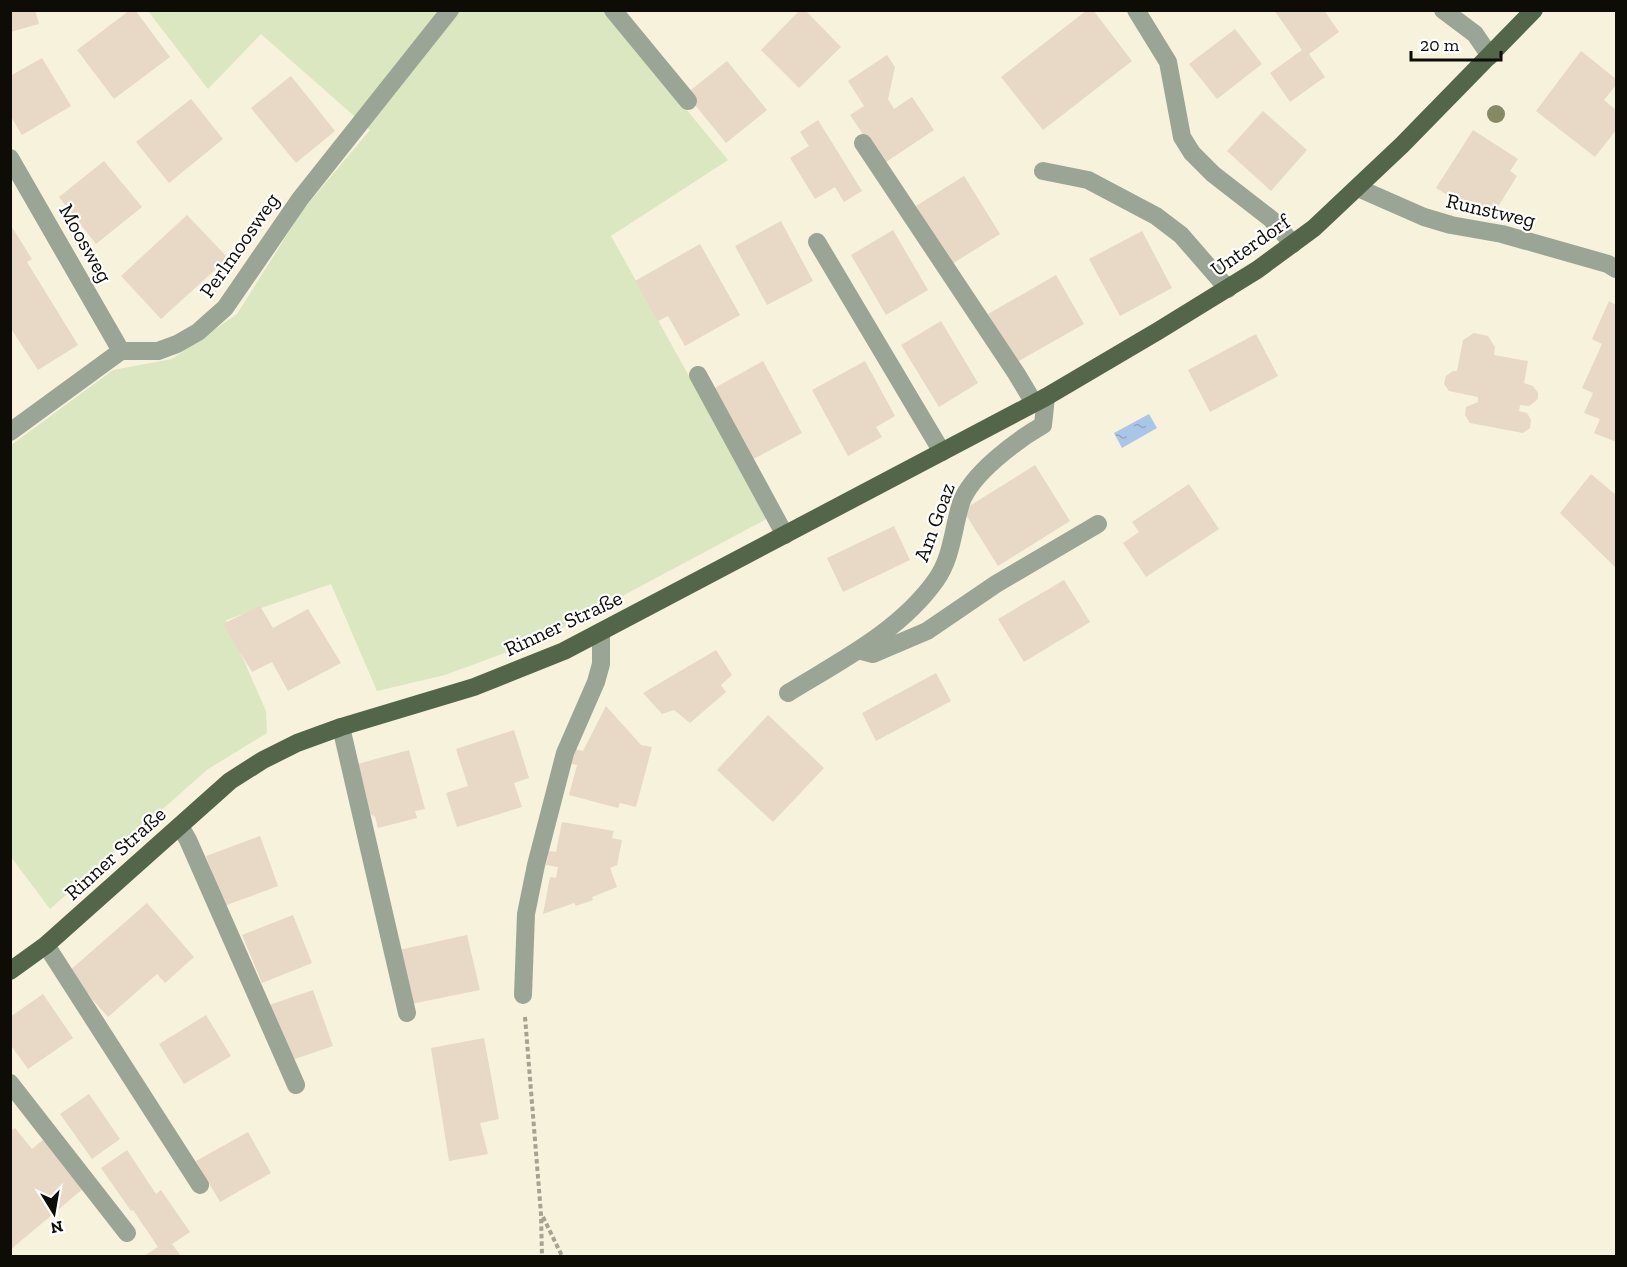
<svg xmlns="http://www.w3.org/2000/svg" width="1627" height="1267" font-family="'Zilla Slab',serif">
	<defs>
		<pattern id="water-ripples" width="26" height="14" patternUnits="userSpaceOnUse" patternTransform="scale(1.5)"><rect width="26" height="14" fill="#a9c5e8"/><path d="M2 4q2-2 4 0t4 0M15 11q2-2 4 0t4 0" fill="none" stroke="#90a8c6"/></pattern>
	</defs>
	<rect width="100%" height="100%" fill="#f7f2dc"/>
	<path fill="#dae7c0" d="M148,11H605L728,160L611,236L768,518L540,640L445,675L377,691L331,584L226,620L266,711L267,733L208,769L50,909L11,857L10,446L113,370L172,359L237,314L302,211L370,130L261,34L208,89Z"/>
	<path fill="url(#water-ripples)" d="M1149,414L1157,428L1122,448L1114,433Z"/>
	<path fill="#e8d8c6" d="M10,10H35L39,24L10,32Z
		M130,10H135L170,57L114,99L77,50Z
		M800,10H805L841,47L799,88L761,50Z
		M1087,10H1093L1132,61L1043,130L1001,77Z
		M1274,10H1324L1339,32L1309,54L1325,77L1290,102L1270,73L1302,50Z
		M1235,29L1262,64L1217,99L1189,64Z
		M1581,51L1616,79V85L1604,100L1616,110V130L1595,157L1536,111Z
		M887,55L895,67L888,99L894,109L912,97L934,130L883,164L850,115L864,106L848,81Z
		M42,58L71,106L22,135L10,115V76Z
		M727,61L767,110L726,143L686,94Z
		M291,76L335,131L296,163L251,108Z
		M191,99L223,139L169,183L136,142Z
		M1263,111L1307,150L1271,191L1227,151Z
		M818,120L862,191L844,202L835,187L815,199L790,158L809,146L800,132Z
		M1473,130L1518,159L1510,171L1517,176L1494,213L1460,203L1436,188Z
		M104,161L142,207L96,244L59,197Z
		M964,176L1000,234L952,264L916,206Z
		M187,215L228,258L161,319L121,276Z
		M781,221L813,281L767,305L735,246Z
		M10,224L32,259L27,262L78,345L38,370L10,327Z
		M893,230L928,290L886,315L851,255Z
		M1142,231L1172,288L1120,316L1089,259Z
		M700,244L740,315L685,346L668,316L658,321L635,281Z
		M1056,275L1084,324L1015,363L988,314Z
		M1609,301L1616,305V442L1594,433L1600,419L1584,413L1593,393L1582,388L1602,344L1592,339Z
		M941,321L978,383L939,407L901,345Z
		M1474,333L1488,336L1495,347L1494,355L1528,361L1524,383L1533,386L1538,393V398L1536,401L1529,406L1520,405L1519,411L1527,413L1531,420L1530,428L1523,433L1470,423L1465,415L1466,407L1478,402V397L1449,391L1444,384L1446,376L1453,371H1457L1463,340Z
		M1256,334L1278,376L1210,412L1188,370Z
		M763,361L802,433L750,461L711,390Z
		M865,361L895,416L876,427L882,437L848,456L812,390Z
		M1035,465L1070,521L998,566L963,510Z
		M1591,474L1616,495V568L1560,513Z
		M1189,484L1219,529L1146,577L1123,543L1139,532L1132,522Z
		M894,526L910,560L843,592L827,558Z
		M1064,580L1090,622L1024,662L998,619Z
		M260,606L273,628L308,609L341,663L288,691L272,662L252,672L223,624Z
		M716,650L732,675L721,685L726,692L690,723L674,710L662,714L643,693Z
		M936,673L951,701L876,741L862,713Z
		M606,706L641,745L652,747L636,807L620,803L618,808L569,795L577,765L571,764L575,749L583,751Z
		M768,715L824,768L773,822L717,770Z
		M514,730L529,778L514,783L522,807L457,827L446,793L468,786L456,749Z
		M409,750L425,809L415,811L417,818L378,828L375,817L361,807L350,766Z
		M562,822L614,831L612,838L622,840L617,865L610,868L617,887L592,897L593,900L576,906L574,903L543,914L550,877L556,878L558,867L546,865L549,851L556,852Z
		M260,836L278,886L224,906L206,856Z
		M147,903L194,957L165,983L157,974L108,1017L68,972Z
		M293,915L312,963L262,983L242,935Z
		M467,935L480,990L411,1004L399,950Z
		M313,990L333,1046L289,1061L269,1005Z
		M43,994L73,1038L28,1069L10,1044V1017Z
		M206,1015L231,1056L184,1084L159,1044Z
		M484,1038L499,1119L480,1123L488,1154L449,1161L431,1048Z
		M89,1094L120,1139L92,1159L60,1114Z
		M15,1128L32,1149L44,1139L84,1188L10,1250V1131Z
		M248,1132L271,1173L220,1202L196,1161Z
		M127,1150L156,1194L161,1190L190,1232L172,1244L181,1256H144L158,1247L133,1210L131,1211L101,1168Z"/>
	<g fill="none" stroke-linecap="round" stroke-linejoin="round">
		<path stroke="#a6a292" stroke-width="4" stroke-dasharray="4.5 3" stroke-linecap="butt" d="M525,1017L541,1214L542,1256
			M543,1217L562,1256"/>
		<path stroke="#9aa595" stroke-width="18" d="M613,10L688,101
			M1136,10L1168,62L1182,137L1192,153L1213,174L1271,219L1293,244
			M1443,10L1475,34L1490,56
			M863,143L1016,373L1034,403
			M10,158L121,351
			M1043,171L1088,180L1156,216L1181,235L1228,289
			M1358,188L1424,217L1451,225L1502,234L1608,264L1616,269
			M817,242L942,452
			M698,375L785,535
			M10,432L121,351H158L177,344L198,332L225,308L300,199L450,10
			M858,650L873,654L927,631L996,584L1098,524
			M788,693C840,661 900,631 936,580C952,558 953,528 961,503C971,474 1017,440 1043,425L1046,397
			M341,727L407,1013
			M180,826L188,840L296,1085
			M46,945L200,1185
			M523,995L526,914L536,865L565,753L596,682L601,664V633
			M10,1083L127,1233"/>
		<path stroke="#54664a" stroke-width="18" d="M10,971L46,945L230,781L263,760L297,743L341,727L474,687L564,651L1046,397L1158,331L1257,270L1314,228L1402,145L1534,10"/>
	</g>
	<circle fill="#858964" cx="1496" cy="114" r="9"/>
	<g text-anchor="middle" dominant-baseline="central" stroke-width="4.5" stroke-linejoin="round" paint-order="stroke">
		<g font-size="21" fill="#0d0c05" stroke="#fff">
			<text transform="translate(1491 210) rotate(13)">Runstweg</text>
			<text transform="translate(86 243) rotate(61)">Moosweg</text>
			<text transform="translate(239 245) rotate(-55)">Perlmoosweg</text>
			<text transform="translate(1250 245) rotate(-35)">Unterdorf</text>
			<text transform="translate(934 522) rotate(-70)">Am Goaz</text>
			<text transform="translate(563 623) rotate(-25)">Rinner Straße</text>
			<text transform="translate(115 853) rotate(-42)">Rinner Straße</text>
		</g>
	</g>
	<rect width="1627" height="1267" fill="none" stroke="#0d0c05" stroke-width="24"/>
	<g transform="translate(54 1213) rotate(169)" stroke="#ffffff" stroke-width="4.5" paint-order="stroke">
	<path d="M0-4.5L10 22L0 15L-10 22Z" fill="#0d0c05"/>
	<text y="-9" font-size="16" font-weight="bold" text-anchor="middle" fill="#0d0c05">N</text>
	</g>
	<path d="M1411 51v9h90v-9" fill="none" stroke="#0d0c05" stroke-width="3"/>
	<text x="1420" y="51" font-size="18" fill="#0d0c05" stroke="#ffffff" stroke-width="4.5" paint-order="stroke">20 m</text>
</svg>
